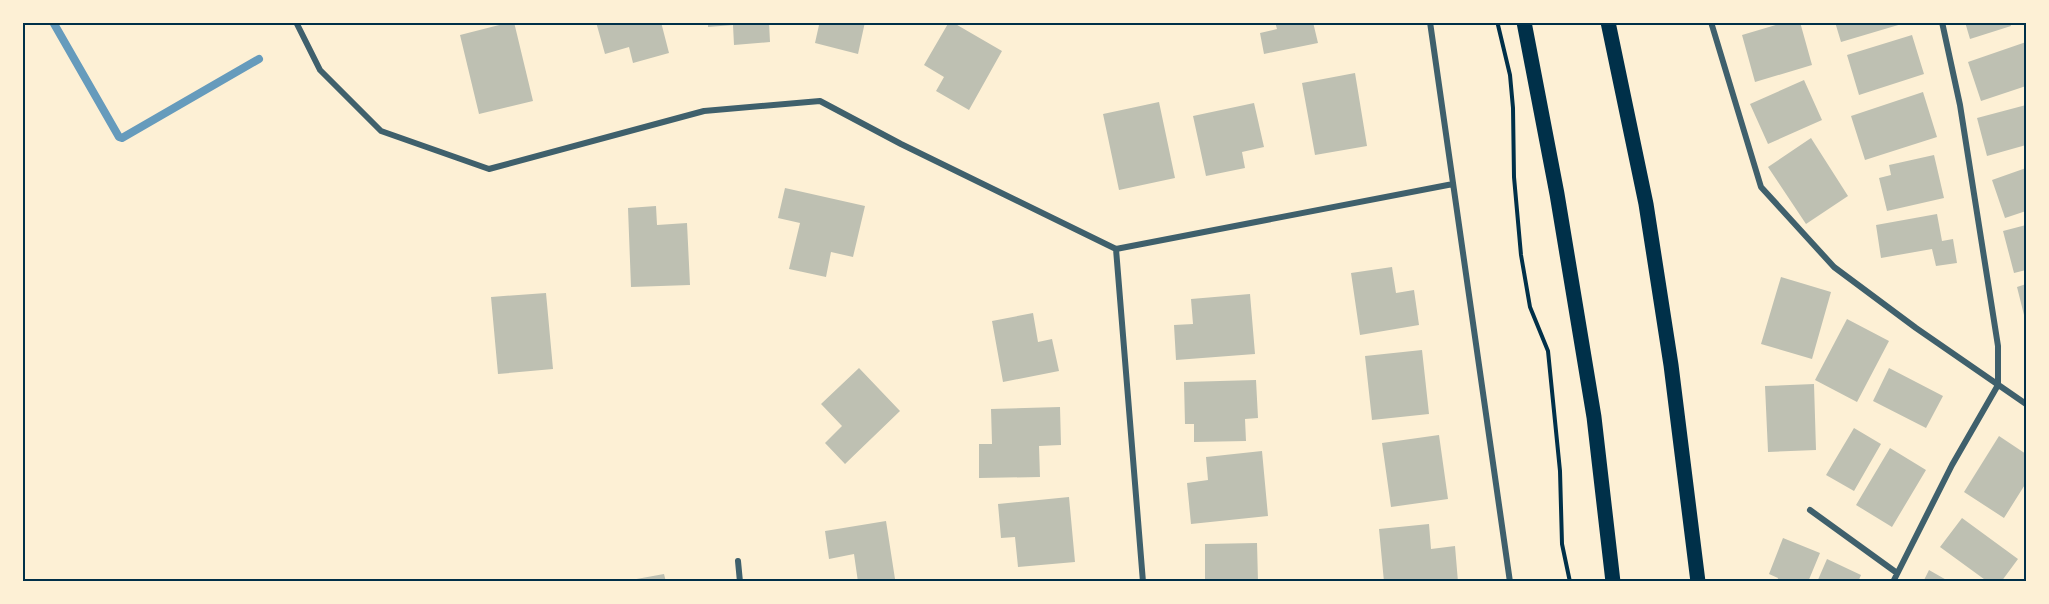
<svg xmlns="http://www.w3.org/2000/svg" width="2049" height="604" font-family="'Sofia Sans Condensed',sans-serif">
	<rect width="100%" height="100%" fill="#fdf0d5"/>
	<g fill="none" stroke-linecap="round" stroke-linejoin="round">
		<path stroke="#669bbc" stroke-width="8" d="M53,22L119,137L122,138L259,59"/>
	</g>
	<path fill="#bec0b2" d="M511,22H514L533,101L479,114L460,35Z
		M596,22H661L669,53L633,63L629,47L605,54Z
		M708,22H769L770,42L734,45L733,25L708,27Z
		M813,22H865L858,54L815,43L819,25Z
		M949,22H952L1002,51L969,110L936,91L944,77L924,65Z
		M1275,22H1313L1318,43L1264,54L1260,33L1277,29Z
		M1786,22H1800L1812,65L1755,82L1742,35Z
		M1835,22H1905V23L1841,42Z
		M1965,22H2010L2011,26L1970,39Z
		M1912,35L1924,74L1859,95L1847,55Z
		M2026,42V86L1981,101L1968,62Z
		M1355,73L1367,146L1315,155L1302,83Z
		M1804,80L1822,120L1768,144L1750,104Z
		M1923,92L1937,137L1865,160L1851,116Z
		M1159,102L1175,178L1119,190L1103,114Z
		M1254,103L1264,147L1242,152L1245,168L1206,176L1193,116Z
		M2026,105V145L1987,156L1977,118Z
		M1811,138L1848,196L1806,224L1768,167Z
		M1934,155L1944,198L1887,211L1879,178L1891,175L1889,165Z
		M2026,168V211L2005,218L1992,180Z
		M785,188L865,206L853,257L831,252L826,277L789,269L800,223L778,218Z
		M656,206L657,225L687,223L690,285L631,287L628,208Z
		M1937,214L1942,241L1953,239L1957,263L1936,266L1932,249L1881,258L1876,225Z
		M2026,225V270L2014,273L2003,231Z
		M1392,267L1396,293L1414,290L1419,325L1360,335L1351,273Z
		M1781,277L1831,292L1812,359L1761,344Z
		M2026,284V323L2017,287Z
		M546,293L553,369L498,374L491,297Z
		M1250,294L1255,354L1176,360L1174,325L1193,324L1191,299Z
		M1033,313L1038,342L1052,339L1059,371L1003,382L992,321Z
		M1847,319L1889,341L1857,402L1815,380Z
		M1422,350L1429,414L1372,420L1365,356Z
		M859,368L900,411L845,464L825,443L842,426L821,404Z
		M1889,368L1943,396L1926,428L1873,401Z
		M1256,380L1258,418L1245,419L1246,441L1194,442V424H1185L1184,382Z
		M1814,384L1816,450L1768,452L1765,386Z
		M1060,407L1061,445L1039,446L1040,477L979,478V444H992L991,409Z
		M1854,428L1881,444L1854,491L1826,475Z
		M1439,435L1448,499L1391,507L1382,443Z
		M1999,436L2026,454V483L2004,518L1964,492Z
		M1890,448L1926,470L1892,527L1856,505Z
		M1262,451L1268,516L1191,524L1187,483L1208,480L1206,457Z
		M1069,497L1075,562L1018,567L1015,537L1001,538L998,504Z
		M1962,518L2018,559L2001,582H1988L1940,547Z
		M886,521L895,579L879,582H858L854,554L829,559L825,531Z
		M1429,524L1431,549L1455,546L1458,582H1384L1379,529Z
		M1783,538L1820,553L1808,582H1777L1778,578L1769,574Z
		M1257,543L1258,582H1205V544Z
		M1827,559L1861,575L1858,582H1817Z
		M1929,570L1950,582H1923Z
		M664,574L666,582H631V580Z"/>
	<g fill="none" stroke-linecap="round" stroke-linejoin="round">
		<path stroke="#003049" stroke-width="4" d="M1498,25L1510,75L1513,108L1514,177L1521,255L1530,307L1548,351L1560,471L1562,544L1570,582"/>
		<path stroke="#3f606c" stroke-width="6" d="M296,22L320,70L381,131L489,169L704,111L820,101L901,144L1116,249L1453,184
			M1430,22L1510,582
			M1711,22L1761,187L1834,267L1916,328L2026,404
			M1116,249L1143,582
			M1810,510L1897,573
			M738,561L740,582
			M1893,582L1952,465L1998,385V346L1960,105L1942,22"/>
		<path stroke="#003049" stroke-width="15" d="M1524,22L1557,194L1594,417L1613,582
			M1608,22L1646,204L1671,365L1698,582"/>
	</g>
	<rect width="2049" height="604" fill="none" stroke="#fdf0d5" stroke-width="48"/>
	<rect x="24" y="24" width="2001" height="556" fill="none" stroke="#003049" stroke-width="2"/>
</svg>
